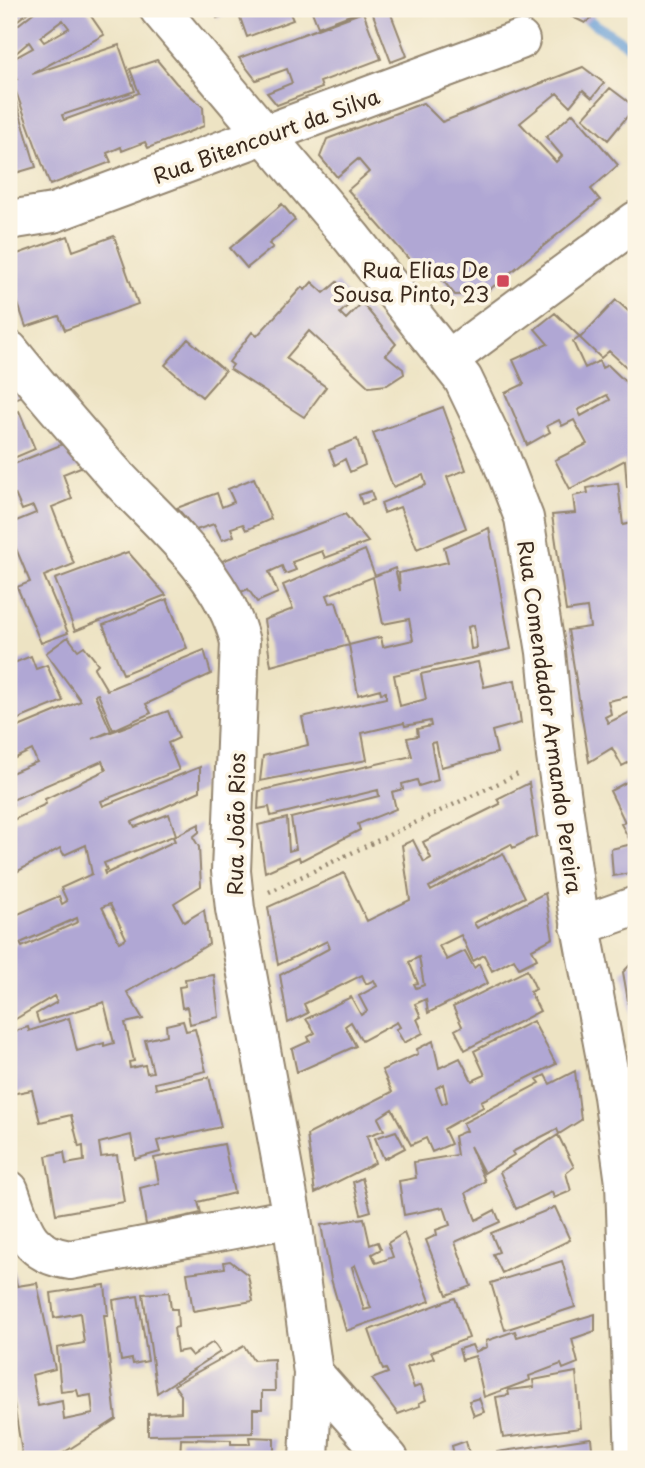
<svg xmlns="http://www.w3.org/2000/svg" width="645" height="1468" font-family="'Playpen Sans',sans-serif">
	<rect width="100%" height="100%" fill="#fcf5e5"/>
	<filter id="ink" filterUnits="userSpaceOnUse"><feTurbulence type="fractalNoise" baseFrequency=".0143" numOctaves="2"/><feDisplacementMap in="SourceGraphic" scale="14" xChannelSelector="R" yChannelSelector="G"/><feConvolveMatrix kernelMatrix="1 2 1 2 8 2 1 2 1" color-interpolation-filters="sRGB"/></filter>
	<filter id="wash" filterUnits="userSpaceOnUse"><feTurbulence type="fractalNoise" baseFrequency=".00686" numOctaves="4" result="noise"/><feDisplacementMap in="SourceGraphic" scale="28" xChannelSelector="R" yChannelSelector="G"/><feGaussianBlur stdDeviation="1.57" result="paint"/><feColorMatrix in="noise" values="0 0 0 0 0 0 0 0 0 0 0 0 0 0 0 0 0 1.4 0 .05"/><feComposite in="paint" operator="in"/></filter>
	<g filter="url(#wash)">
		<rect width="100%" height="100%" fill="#ede3c3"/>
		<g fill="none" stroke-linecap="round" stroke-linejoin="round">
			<path stroke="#699fd6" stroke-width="10" d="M572,9L636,51"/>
		</g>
		<g id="blocks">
			<path fill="#b0a7d4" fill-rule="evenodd" d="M9,9H32L9,27Z
				M38,9H86L104,35L32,74L119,45L135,91L62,115L64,120L139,93L130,69L157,60L176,83L203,107L204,126L148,148L145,142L122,151L121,147L107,153L111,162L50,185L12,81L17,79L9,67V61L33,48L29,42L9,59V32ZM63,20L69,28L44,42L40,37Z
				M214,9H232L233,12L217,18Z
				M237,9H288L293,20L247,37Z
				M311,9H366L318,27Z
				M371,9H389L407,56L391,62Z
				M556,9H590L595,15L585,23Z
				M363,12L381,59L320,82L322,88L277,105L267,93L292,83L287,69L256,80L239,58Z
				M583,67L604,83L592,98L583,90L570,106L557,93L520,123L556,162L562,156L546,137L573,113L618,165L591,189L600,200L484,294L455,295L431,266L422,274L348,190L369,172L358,159L337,177L320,157L327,139L423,103L442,122Z
				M610,88L635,107L608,140L583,118Z
				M16,101L36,167L9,175V104Z
				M282,204L295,220L269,244L273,247L247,268L230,248Z
				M68,236L73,251L114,236L138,304L65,330L59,316L26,327L9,277V257Z
				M312,282L324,293L337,282L353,301L340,313L346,319L362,303L396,344L386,355L403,369L404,374L387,385L369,387L309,331L286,358L326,387L304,417L230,369L233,365L229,362L252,332L257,336L302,287L305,290Z
				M616,300L636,318V376L609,351L601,358L580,338Z
				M555,313L580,337L573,342L585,368L599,361L602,368L608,365L636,392V475L630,487H627L625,460L570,489L555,460L587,444L574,420L562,426L559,420L547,426L550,432L527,445L505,393L524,384L513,360L548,344L535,329ZM607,395L610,400L581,416L578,410Z
				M188,339L225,371L202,397L165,365Z
				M9,381L22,396L9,401Z
				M443,407L466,470L447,477L466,528L417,549L400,507L384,513L381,503L426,485L423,475L393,487L373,433Z
				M19,411L35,449L9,460V415Z
				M357,439L365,465L350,472L345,459L335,465L329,450Z
				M63,444L83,466L63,474L72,499L52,507L74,564L44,576L68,633L41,643L17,587L30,582L15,546L9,549V524L36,513L33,506L22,510L15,494L9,496V466Z
				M254,478L271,519L246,530L243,524L231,528L234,536L222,540L214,524L196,530L177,508L217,493L222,507L234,502L228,489Z
				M618,483L623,525L636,522V695L608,701L611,714L605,717L608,723L636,709V759L622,766L612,748L589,762L568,630L590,627L587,608L566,611L552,515L575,513L573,496L588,493L587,488Z
				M371,491L374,500L362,504L359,495Z
				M345,514L368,542L325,558L322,551L292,562L296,570L285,574L282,566L269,572L278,593L257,602L248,589L241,592L217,563Z
				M489,528L511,649L394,675L400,706L426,699L421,674L478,662L484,687L515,680L521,723L492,731L497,753L441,767L436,742L431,743L438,780L419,786L417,780L402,784L403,789L392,792L396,809L358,824L360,830L300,861L299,857L265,872L258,825L287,818L289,851L296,849L291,818L379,796L378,790L271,816L269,807L258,809L259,791L412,756L407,738L418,736L417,729L431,726L430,721L405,726L404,723L362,733L367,760L260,781L263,756L308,745L302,717L386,698V692L381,693L380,689L358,695L349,645L381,637L383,647L413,640L409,619L383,624L373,577L327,595L330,603L336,602L349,645L271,666L264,620L293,609L283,585L365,550L375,576L395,568L400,591L399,573L448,562L444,547ZM474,625L477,648L471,649L468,627Z
				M128,552L166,595L75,631L55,579Z
				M167,599L187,648L123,674L103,625Z
				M68,637L78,650L84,646L98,664L94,668L107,690L204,650L205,653L211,674L146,704L151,713L113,730L98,694L95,695L111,731L92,739L168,711L179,738L168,743L179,770L101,801L103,806L200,767V791L132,822L135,827L169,814L176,835L104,863L107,870L104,871L105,874L175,841L173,837L199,824V832L193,837L199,847L201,886L174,903L184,922L204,910L209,944L127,992L143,1019L125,1023L134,1061L129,1062L130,1068L145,1065L147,1073L153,1072L145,1040L167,1035L166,1025L183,1021L186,1031L195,1029L206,1071L155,1083L156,1089L209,1077L221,1127L157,1141L160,1152L135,1159L131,1135L99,1143L101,1157L117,1155L124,1202L56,1214L46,1156L64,1152L66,1164L84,1161L83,1146L79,1147L71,1115L40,1122L32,1090L11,1094L9,1033L28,1027L29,1031L69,1018L77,1051L104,1043V1046L114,1043L104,1002L39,1023L36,1014L57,1002L54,996L9,1023V947L17,944L9,918L59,896L62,904L67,901L61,888L92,874L86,845L64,855L60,848L9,876V822L46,804L45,799L106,770L102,761L12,800L13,804L9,805V774L37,762L32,750L9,761V731L81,701L46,653ZM110,904L126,938L119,942L102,907ZM77,918L78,922L22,947L20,943Z
				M31,656L36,669L47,665L63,701L9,723V665Z
				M636,777V872L613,876L611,849L632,844L621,824L625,822L610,791Z
				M529,783L537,836L513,848L511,844L429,887L431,891L503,853L525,897L474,923L477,928L545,893L553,938L532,949L537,959L519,968L514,959L492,971L484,955L473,961L461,935L439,946L447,960L465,951L474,968L479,964L488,983L428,1013L426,999L415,1004L421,1017L417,1019L423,1033L404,1043L396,1029L400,1027L397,1022L362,1041L351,1022L345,1026L356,1046L297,1072L292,1049L310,1041L308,1037L315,1033L306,1019L351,997L361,1015L367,1011L359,996L377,986L374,980L366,984L362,975L304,1004L308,1013L288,1023L280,975L330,948L327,941L278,965L268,907L344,873L367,921L410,900L402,845L413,840L424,862L431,858L423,842L500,804L497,799ZM419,957L424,985L416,988L414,984L418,983L409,962Z
				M636,959V1015L631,1018L623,972Z
				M527,970L536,989L530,992L540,1011L465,1050L455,1030L462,1026L453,1007Z
				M214,975L219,1017L190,1024L187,1007L182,1008L179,987L186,986L185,979Z
				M533,1021L556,1064L481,1101L483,1107L444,1129L451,1144L432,1152L426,1138L411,1145L392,1109L378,1118L384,1130L367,1136L375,1163L315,1193L307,1135L392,1092L382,1070L418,1054L417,1049L433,1041L439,1068L460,1058L472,1081L485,1075L474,1051ZM443,1084L447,1102L442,1104L436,1088Z
				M575,1071L581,1120L559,1134L557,1129L512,1152L514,1155L484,1173L470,1146L485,1181L466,1193L476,1220L495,1210L500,1222L455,1242L471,1286L447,1295L426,1240L437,1235L436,1230L450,1225L444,1207L404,1215L399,1181L416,1178L414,1162L457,1155L454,1136L466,1131L463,1123L540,1083L537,1079L545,1075L550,1084Z
				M396,1131L405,1148L384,1159L375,1138Z
				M558,1135L574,1167L566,1173L571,1191L554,1198L552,1192L516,1209L500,1172Z
				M224,1144L234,1193L198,1202L201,1213L146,1225L140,1188L159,1183L154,1158Z
				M362,1178L371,1211L361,1214L353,1182Z
				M555,1207L570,1240L502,1273L493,1254L499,1252L491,1233Z
				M364,1218L370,1245L378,1242L381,1249L372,1254L376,1263L393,1257L388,1243L404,1233L430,1301L346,1331L331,1279L321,1225ZM355,1265L371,1308L364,1310L352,1267Z
				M9,1249L17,1286L37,1283L55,1369L32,1375L38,1406L62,1401L64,1420L93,1414L91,1395L79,1397L77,1390L61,1392L57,1348L84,1343L80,1313L54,1318L51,1293L105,1285L108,1315H104L116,1419L54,1459H23L9,1373V1341L11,1340Z
				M230,1261L248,1275L253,1301L193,1311L187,1273L225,1268L224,1262Z
				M562,1261L575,1307L505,1330L491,1283Z
				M169,1292L171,1309H177L178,1327L174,1328L177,1352L187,1350L192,1356L213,1342L220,1352L157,1393L143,1294Z
				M138,1296L148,1361L133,1364L132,1359L121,1361L113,1300Z
				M455,1298L469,1338L431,1352L434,1358L407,1367L414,1388L421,1385L426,1400L419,1403L420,1406L398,1414L372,1379L388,1373L386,1369L383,1370L369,1330Z
				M595,1314V1331L572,1339L578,1363L563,1369L561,1364L529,1376L530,1380L484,1397L475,1356L462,1360L459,1349L472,1345L475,1352L487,1347L486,1341L515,1331L517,1337Z
				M244,1346L253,1360L274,1359L275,1391H262V1409H253V1433L148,1435V1414L181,1412V1395L174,1385Z
				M576,1372L581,1428L503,1438L496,1397L509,1395L508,1390L534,1387L533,1380Z
				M479,1398L484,1412L474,1416L469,1401Z
				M249,1437L274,1438V1459H180L181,1439L231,1440V1444H250Z
				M591,1438L593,1459H499L497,1452Z
				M466,1441L470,1457L455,1459L452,1446Z"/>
		</g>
	</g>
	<g filter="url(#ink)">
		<use href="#blocks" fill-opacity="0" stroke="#948670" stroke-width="2"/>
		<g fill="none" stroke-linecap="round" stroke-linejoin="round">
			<defs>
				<path id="minor" d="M159,9L352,238L463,379L500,456L524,518L546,652L556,756L577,905L613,1096L625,1183L635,1459
					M9,220L53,213L520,40
					M9,350C44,394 80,435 117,477C163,526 224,575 240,642L231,871L235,909L292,1218L313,1373L309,1459
					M449,359L636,221
					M580,926L636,906
					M9,1190C22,1227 26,1254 70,1260L292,1218
					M313,1373L389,1459"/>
			</defs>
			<use href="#minor" stroke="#948670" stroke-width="42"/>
			<path stroke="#948670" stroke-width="4.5" stroke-dasharray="2 5" stroke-linecap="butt" d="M269,892L520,773"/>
			<use href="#minor" stroke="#fff" stroke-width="38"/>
		</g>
	</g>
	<rect fill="#d1495b" stroke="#fcf5e5" stroke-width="2.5" x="496" y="274" width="14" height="14" rx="3.5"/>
	<g text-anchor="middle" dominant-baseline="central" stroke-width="7" stroke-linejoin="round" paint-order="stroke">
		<g font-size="21" fill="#3b2a1e" stroke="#fcf5e5">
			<text transform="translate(266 135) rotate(-20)">Rua Bitencourt da Silva</text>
			<text transform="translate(551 717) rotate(82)">Rua Comendador Armando Pereira</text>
			<text transform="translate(235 824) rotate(-89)">Rua João Rios</text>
		</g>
		<g font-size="21" fill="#3b2a1e" stroke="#fcf5e5" text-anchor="end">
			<text x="489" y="269">Rua Elias De<tspan x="489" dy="24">Sousa Pinto, 23</tspan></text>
		</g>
	</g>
	<rect width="645" height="1468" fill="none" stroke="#fcf5e5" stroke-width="35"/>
</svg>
